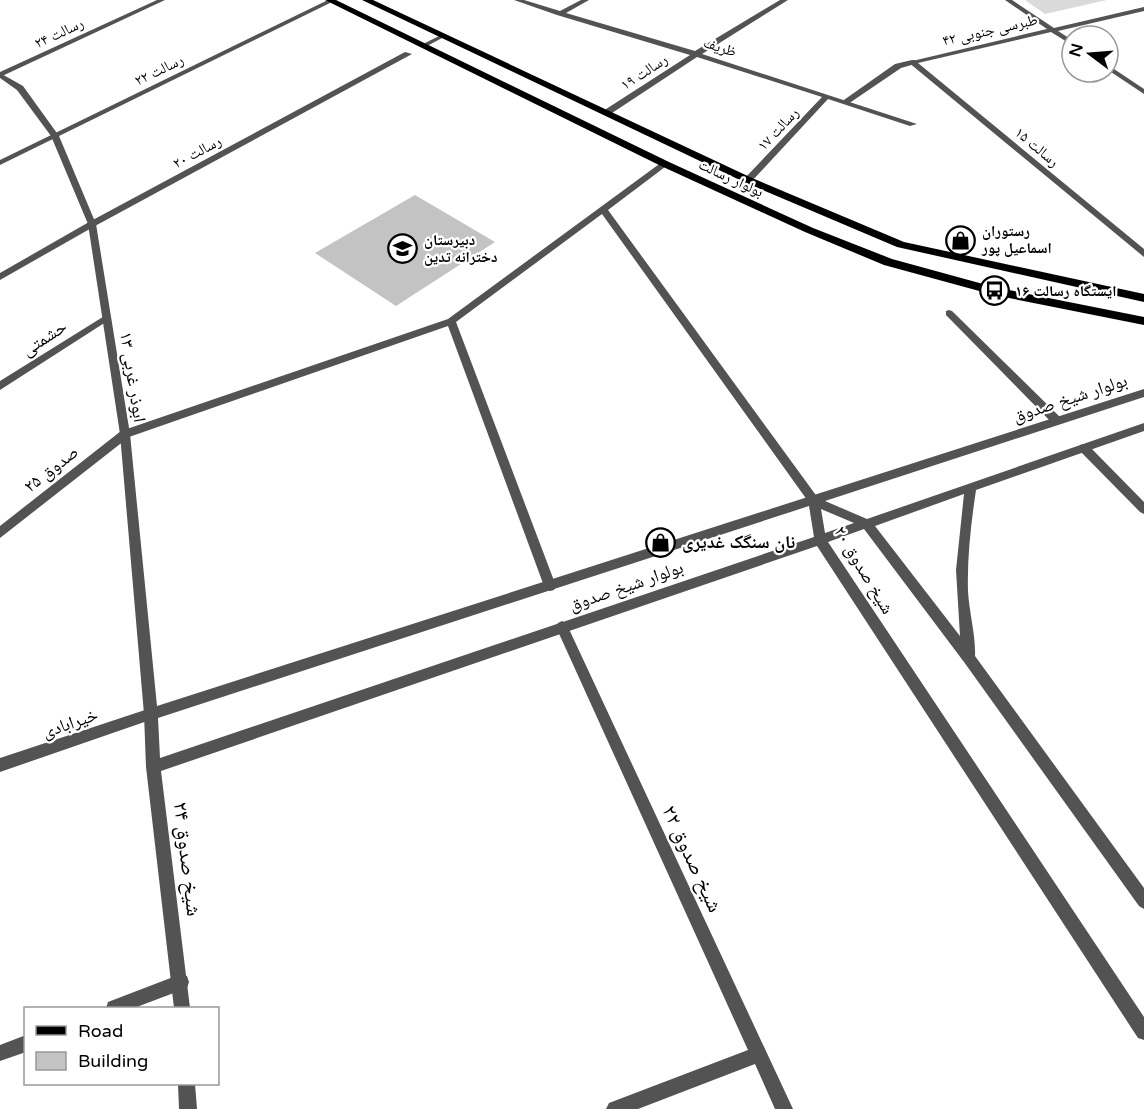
<svg xmlns="http://www.w3.org/2000/svg" width="1144" height="1109" font-family="'Varela Round','Noto Naskh Arabic',sans-serif">
	<rect width="100%" height="100%" fill="#fff"/>
	<path fill="#dadada" d="M1025,0H1107L1045,14Z"/>
	<path fill="#c3c3c3" d="M415,195L495,242L396,306L315,253Z"/>
	<g fill="none" stroke-linecap="round" stroke-linejoin="round">
		<path fill="#535353" fill-rule="evenodd" d="M912,60H915V64L901,68L848,104L841,102L895,64Z"/>
		<path fill="#535353" fill-rule="evenodd" d="M157,0H165L0,77V72Z
			M328,0L334,1L0,165V160Z
			M514,0H524L560,11L581,0H589L566,13L695,51L780,0H788L702,54L917,124L910,126L828,99L751,182H745V178L822,97L697,57L609,115H603V111L690,55L557,15Z
			M1005,0H1012L1054,28L1144,7V11L1058,31L1072,40V45L1051,32L918,63L1144,249V257L908,62L1047,29Z
			M441,35L446,36L427,46L421,45Z
			M405,52L412,54L95,226L0,280V273L89,222Z
			M1108,65L1144,89V94L1108,70Z
			M662,162L669,164L608,210L818,498L820,501L818,504H810L602,214L456,322L556,586L554,590L550,591L546,590L544,586L448,326L129,437L0,538V526L121,431L448,319Z
			M949,310L952,311L1061,418L1062,421L1061,424H1053L946,315V311Z
			M106,315L111,318L109,320L0,390V381Z
			M1084,444L1088,445L1144,502V514L1140,512L1080,451L1079,448L1080,445Z
			M562,621L566,623L568,627L793,1109H775L755,1064L638,1109H606L609,1103L748,1050L556,627L558,623Z
			M151,708L156,710L158,714L156,718L0,772V758Z
			M181,974L187,976L189,982L187,988L134,1008H106L108,1002Z
			M26,1035V1052L0,1061V1045Z"/>
		<path fill="#535353" fill-rule="evenodd" d="M0,73L23,86L59,136L96,224L130,434L157,706L1144,389V397L825,501L867,519L1144,423V431L976,490C971,524 967,557 968,591C969,612 976,636 975,656L1144,888V909L1139,906L964,662L864,529L828,542L1144,1017V1040L1138,1038L817,546L161,771L190,1008H174L146,767L144,714L120,434L88,224L51,136L17,90L0,78ZM964,494L956,570L960,636L875,526ZM809,506L814,537L160,758L158,718ZM821,509L854,523L825,533Z
			M178,1084H195L197,1109H179Z"/>
		<path fill="#000" fill-rule="evenodd" d="M325,0H336L669,162L813,228L892,259L994,287L1144,317V325L994,295L884,265L805,232L661,166Z
			M362,0H373L752,178L904,242L1144,294V302L897,247L744,182Z"/>
	</g>
	<defs>
		<symbol id="shop-ring" viewBox="-11 -11 22 22"><circle r="9.5" fill="#fff" stroke="#000" stroke-width="1.5"/><path d="M-5-2.5h2.3a2.7 3.5 0 0 1 5.4 0H5L5.5 6h-11ZM-1.5-2.5h3a1.5 2.3 0 0 0-3 0Z" fill="#000"/></symbol>
		<symbol id="school-ring" viewBox="-11 -11 22 22"><circle r="9.5" fill="#fff" stroke="#000" stroke-width="1.5"/><path d="M0-5L7-2L0 1L-7-2ZM-4 1L0 2.5L4 1V4Q0 6-4 4Z" fill="#000"/></symbol>
		<symbol id="bus-ring" viewBox="-11 -11 22 22"><circle r="9.5" fill="#fff" stroke="#000" stroke-width="1.5"/><path d="M-5-6H5V4H4V6H2V4H-2V6H-4V4H-5ZM-3.5-4V0h7V-4ZM-3.5 1.2v1.5H-2V1.2ZM2 1.2v1.5H3.5V1.2Z" fill="#000"/></symbol>
	</defs>
	<g fill-rule="evenodd">
		<use href="#shop-ring" x="944" y="224" width="33" height="33"/>
		<use href="#school-ring" x="386" y="232" width="33" height="33"/>
		<use href="#bus-ring" x="978" y="274" width="33" height="33"/>
		<use href="#shop-ring" x="644" y="526" width="33" height="33"/>
	</g>
	<g text-anchor="middle" dominant-baseline="central" stroke-width="4.5" stroke-linejoin="round" paint-order="stroke">
		<g font-size="15" fill="#000" stroke="#fff">
			<text transform="translate(990 30) rotate(-13)">طبرسی جنوبی ۴۲</text>
			<text transform="translate(59 33) rotate(-25)">رسالت ۲۴</text>
			<text transform="translate(720 47) rotate(18)">ظریف</text>
			<text transform="translate(159 70) rotate(-26)">رسالت ۲۲</text>
			<text transform="translate(644 72) rotate(-33)">رسالت ۱۹</text>
			<text transform="translate(778 129) rotate(-47)">رسالت ۱۷</text>
			<text transform="translate(1037 147) rotate(40)">رسالت ۱۵</text>
			<text transform="translate(197 152) rotate(-28)">رسالت ۲۰</text>
			<text transform="translate(731 178) rotate(25)">بولوار رسالت</text>
		</g>
		<g font-size="15" font-weight="bold" fill="#000" stroke="#fff" text-anchor="start">
			<text x="982" y="231">رستوران<tspan x="982" dy="17">اسماعیل پور</tspan></text>
			<text x="424" y="240">دبیرستان<tspan x="424" dy="17">دخترانه تدین</tspan></text>
			<text x="1015" y="291">ایستگاه رسالت ۱۶</text>
		</g>
		<g font-size="18" fill="#000" stroke="#fff">
			<text transform="translate(44 338) rotate(-33)">حشمتی</text>
			<text transform="translate(133 377) rotate(81)">ابوذر غربی ۱۳</text>
			<text transform="translate(1070 398) rotate(-18)">بولوار شیخ صدوق</text>
			<text transform="translate(51 469) rotate(-38)">صدوق ۲۵</text>
			<text transform="translate(864 570) rotate(59)">شیخ صدوق ۲۰</text>
			<text transform="translate(626 586) rotate(-19)">بولوار شیخ صدوق</text>
			<text transform="translate(70 723) rotate(-19)">خیرابادی</text>
		</g>
		<g font-size="18" font-weight="bold" fill="#000" stroke="#fff" text-anchor="start">
			<text x="682" y="542">نان سنگک غدیری</text>
		</g>
		<g font-size="21" fill="#000" stroke="#fff">
			<text transform="translate(187 859) rotate(83)">شیخ صدوق ۲۴</text>
			<text transform="translate(692 859) rotate(65)">شیخ صدوق ۲۲</text>
		</g>
	</g>
	<rect x="24" y="1007" width="195" height="78" fill="#ffffff" stroke="#999999" stroke-width="1.5"/>
	<rect x="36" y="1026" width="30" height="9" fill="#000000" stroke="#999999" stroke-width="1.5"/>
	<text x="78" y="1037" font-size="18" fill="#000000">Road</text>
	<rect x="36" y="1052" width="30" height="18" fill="#c3c3c3" stroke="#999999" stroke-width="1.5"/>
	<text x="78" y="1067" font-size="18" fill="#000000">Building</text>
	<g transform="translate(1090 54) rotate(286)"><circle r="28" fill="#ffffff" stroke="#999999" stroke-width="1.5"/>
	<path d="M0-4.5L10 22L0 15L-10 22Z" fill="#000000"/>
	<text y="-9" font-size="16" font-weight="bold" text-anchor="middle" fill="#000000">N</text>
	</g>
</svg>
